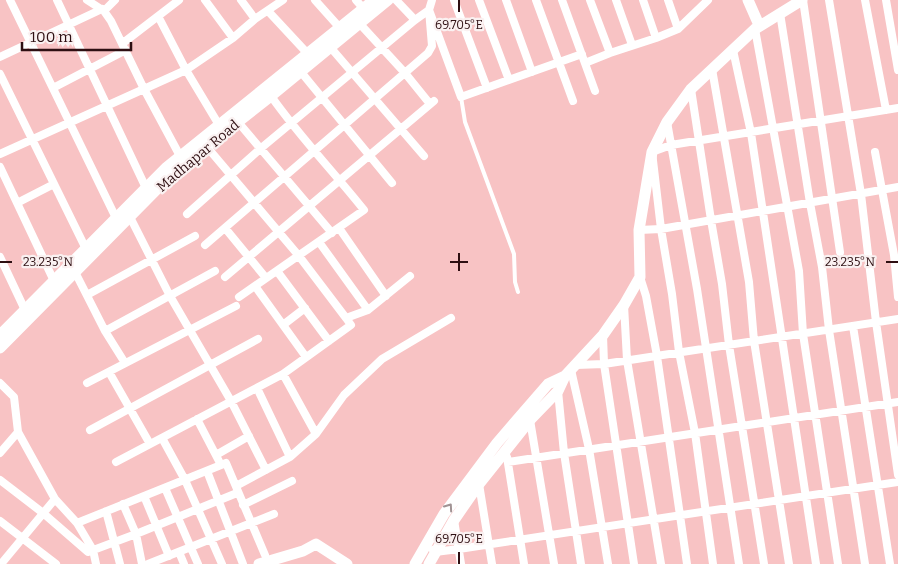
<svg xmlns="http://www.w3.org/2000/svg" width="898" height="564" font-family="Bitter,serif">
	<rect width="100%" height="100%" fill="#f8c3c4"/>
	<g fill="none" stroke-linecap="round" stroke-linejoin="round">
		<path stroke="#fff" stroke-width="4" d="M461,97L465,122L514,254L515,282L518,292"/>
		<path stroke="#fff" stroke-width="8" d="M10,0L116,218
			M57,0L146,188
			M87,0L104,11L111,21L144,89L180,156
			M205,0L233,38
			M241,0L255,19
			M315,0L340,28
			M356,0L364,9
			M396,0L415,20
			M432,0L429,10L461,97L582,54
			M454,0L487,88
			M479,0L509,80
			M506,0L532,72
			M536,0L573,101
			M562,0L595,91
			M590,0L610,53
			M616,0L632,45
			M643,0L656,38
			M668,0L678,29
			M803,0L840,252
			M829,0L861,194L876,322L898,475
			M865,0L886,110
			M886,0L898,70
			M104,11L115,0
			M268,11L308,54
			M780,13L810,203L822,267L829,330L865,564
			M158,16L186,70L219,125
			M360,24L405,73L430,104
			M755,29L799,271L803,334L838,564
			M123,43L179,0
			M331,48L424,156
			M733,50L751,133L816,564
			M0,57L102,9
			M585,63L610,53L656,38L678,29L708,0
			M712,69L749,282L754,341L789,564
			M301,72L392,183
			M0,74L86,249
			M53,88L126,50
			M691,89L711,220L722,284L729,345L764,564
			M238,122L332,233
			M667,122L697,289L739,564
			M207,147L299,256L346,318
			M875,152L894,255L898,297
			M0,154L186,70L233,38L255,19L283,0
			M0,167L54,281
			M17,203L54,184
			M187,214L260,149L415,20L429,10
			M130,217L170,296L231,401L266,470
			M225,228L266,278
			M339,228L386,296
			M639,230L661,229L898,187
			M319,242L368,310
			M205,245L428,53L432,46L429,10
			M0,257L25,310
			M277,271L329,341
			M75,272L105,331L125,363
			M225,277L434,101
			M640,277L646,296L657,356L687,564
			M255,286L306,357
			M87,295L195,236
			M239,297L364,210C333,171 299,136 271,96
			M624,305L627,360L661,564
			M283,325L305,308
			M853,326L890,564
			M105,331L215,271
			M603,335L604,364L634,564
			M576,365L604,364L898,319
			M571,370L589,449L608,564
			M109,372L150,444
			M283,374L316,434
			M0,383L14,397L18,432L55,499L77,523L93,550L96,564
			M87,383L236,306
			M257,388L290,457
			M558,391L564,453L581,564
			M197,419L221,465
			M530,420L554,564
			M90,430L258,339
			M162,438L185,480L222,564
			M0,453L18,432
			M216,455L249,436
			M507,457L524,564
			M116,462L283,374L351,325L346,318L368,310L410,276
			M508,462L898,402
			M207,471L243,564
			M0,480L43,513L88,552L136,534L237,493
			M479,484L492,564
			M236,486L290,457L316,434L344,395L382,359L451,318
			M165,488L198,564
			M144,496L169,556
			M123,504L136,534L142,564
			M243,505L292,481
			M106,511L120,564
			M454,520L461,564
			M0,521L56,564
			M77,523L226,463L265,555
			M433,550L435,552L459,549L898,482
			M179,552L184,564
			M1,564L55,499
			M148,564L274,514
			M713,564L695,433L679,352L672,294L661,229L652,152L671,145L898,108"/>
		<path stroke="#fff" stroke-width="11" d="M748,0L759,25
			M0,335L167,167L374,0
			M0,348L173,173L271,96L388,0
			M259,564L303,551L316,544L347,564
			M415,564L444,514L497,443L548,384L565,376L603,335L624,305L640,277L639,230L652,152L667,122L691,89L755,29L802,0
			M429,564L454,520L479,484L530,420L558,391L565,376"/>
	</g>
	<defs><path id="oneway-chevron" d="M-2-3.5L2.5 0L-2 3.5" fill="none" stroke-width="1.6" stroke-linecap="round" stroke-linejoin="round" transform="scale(1.25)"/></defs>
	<use stroke="#a19394" href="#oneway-chevron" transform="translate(449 507) rotate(-55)"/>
	<path fill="none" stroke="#2e0f12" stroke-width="2" d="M459,0V12M459,253V271M0,262H12M450,262H468M886,262H898M459,552V564"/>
	<g text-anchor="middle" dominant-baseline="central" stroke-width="4.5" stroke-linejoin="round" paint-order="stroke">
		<g font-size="14" fill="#2e0f12" stroke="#faf1f1">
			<text transform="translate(198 156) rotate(-40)">Madhapar Road</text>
		</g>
	</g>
	<g font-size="12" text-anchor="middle" fill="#2e0f12" stroke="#faf1f1" stroke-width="4.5" stroke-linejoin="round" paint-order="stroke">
		<text x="459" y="29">69.705°E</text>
		<text x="48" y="266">23.235°N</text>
		<text x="850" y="266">23.235°N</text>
		<text x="459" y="543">69.705°E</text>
	</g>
	<path d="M22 42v8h109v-8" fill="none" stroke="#2e0f12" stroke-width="2.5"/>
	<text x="30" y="42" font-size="15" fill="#2e0f12" stroke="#faf1f1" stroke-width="4" paint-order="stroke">100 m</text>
</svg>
